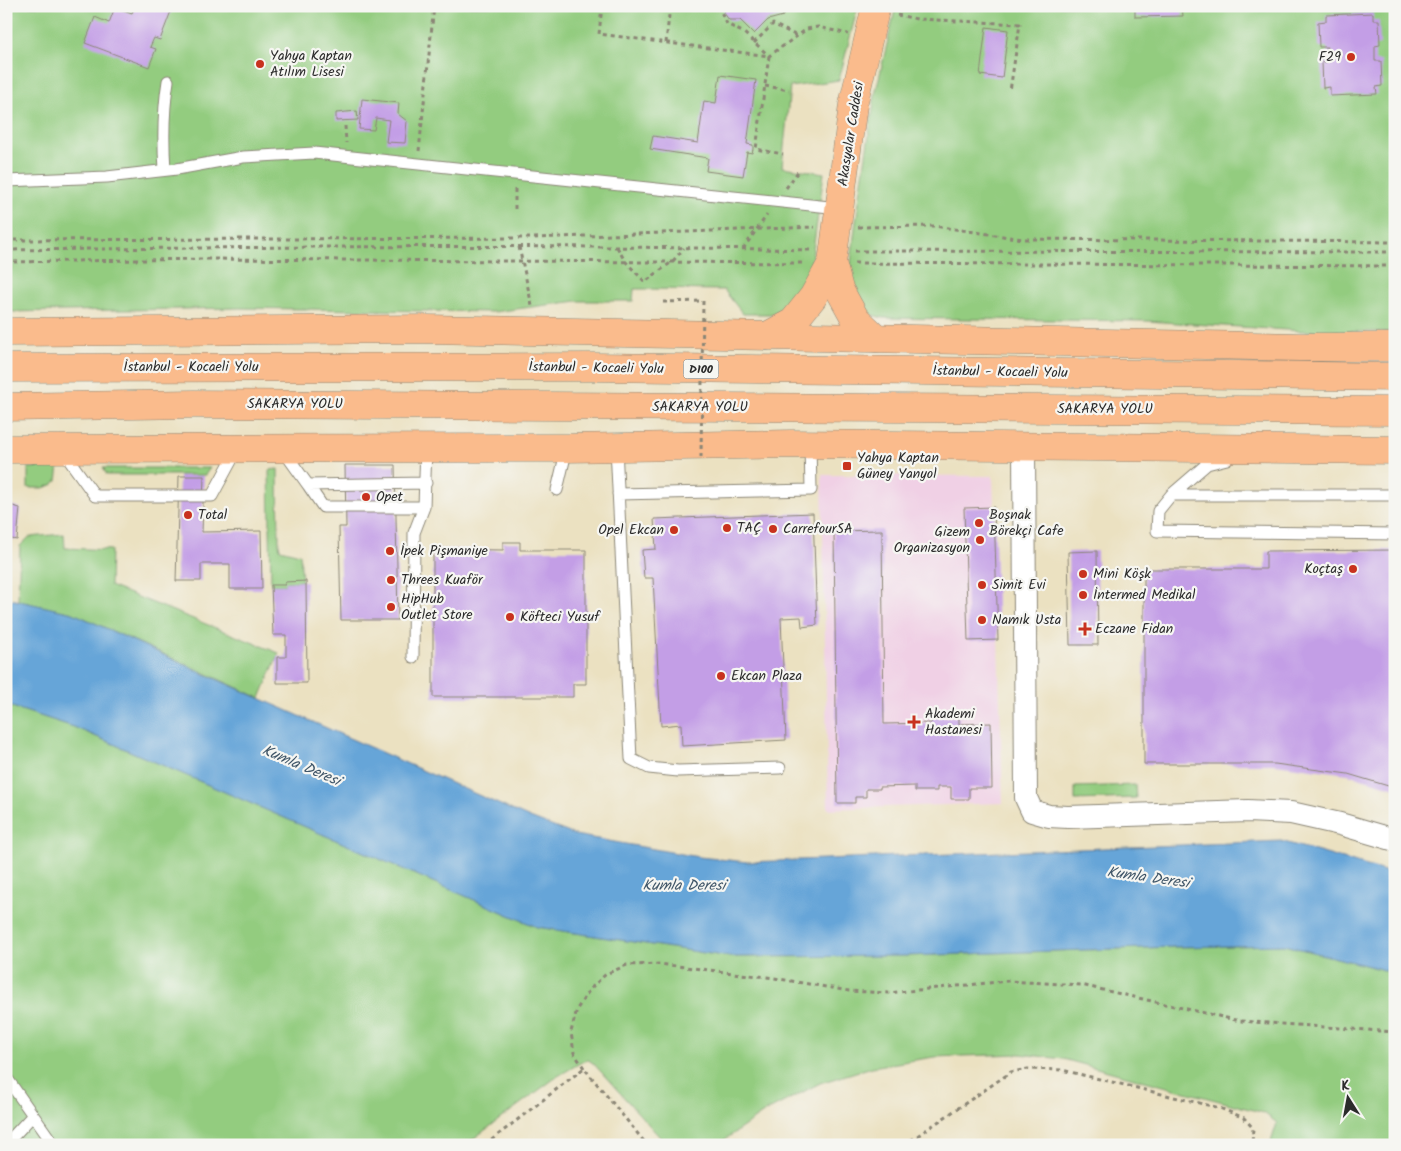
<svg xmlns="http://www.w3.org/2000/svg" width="1401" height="1151" font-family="Kalam,sans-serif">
	<rect width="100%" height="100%" fill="#f6f6f2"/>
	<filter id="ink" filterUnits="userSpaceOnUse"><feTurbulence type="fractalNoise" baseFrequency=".02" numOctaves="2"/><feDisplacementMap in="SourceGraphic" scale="10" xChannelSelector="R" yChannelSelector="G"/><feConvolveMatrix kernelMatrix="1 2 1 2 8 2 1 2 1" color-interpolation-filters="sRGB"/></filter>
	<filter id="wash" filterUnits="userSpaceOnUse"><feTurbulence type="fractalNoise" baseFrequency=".0096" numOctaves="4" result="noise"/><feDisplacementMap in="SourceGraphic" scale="20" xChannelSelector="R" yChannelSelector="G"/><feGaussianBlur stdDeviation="1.12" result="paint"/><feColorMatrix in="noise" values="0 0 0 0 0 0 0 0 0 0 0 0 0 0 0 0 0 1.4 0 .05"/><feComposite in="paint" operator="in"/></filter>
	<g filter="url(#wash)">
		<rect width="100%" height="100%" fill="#ebe1c1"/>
		<path fill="#f0d0e5" d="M822,475L993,476L1003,803L828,809Z"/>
		<path fill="#93cc7f" stroke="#5f7c55" d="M6,6H858L839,80L790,87L782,167L824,173L809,278L794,306L774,314H743L724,290L646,289H634L633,301H577L494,312L239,308L6,312Z
			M896,6H1395V332L1302,331L1147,321L883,318L861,312L852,286L851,263L855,228L875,95Z
			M59,466L57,481L52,485L43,488H28V468Z
			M103,468H210L205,475H107Z
			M278,469L279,544L280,549L300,554L302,581L286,582L285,585H271L269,470Z
			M64,534L65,548L111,550L110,586L279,653L260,698L73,613L18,601L20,546L29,537Z
			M6,705L74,727L537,927L730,957L904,956L1174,947L1284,945L1377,968L1395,974V1145H1270L1277,1123L1264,1113L1063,1059L1020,1054L934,1057L872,1067L820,1083L765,1112L717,1145H667L593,1063L587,1059L558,1076L465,1145H10L6,1141Z
			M1135,785L1136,798L1075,800V787Z"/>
		<path fill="#66a5d8" stroke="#486882" d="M6,598L73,613L207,675L530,818L575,835L699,857L748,862L1281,841L1395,874V974L1377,968L1284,945L1174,947L904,956L730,957L537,927L74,727L6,705Z"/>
		<g id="blocks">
			<path fill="#c39ee6" d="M135,6H173L160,40L154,38L150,47L156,49L149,67L85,43L95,17L109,23L115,7L132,13Z
				M724,6H783V16L768,20L754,34L740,20H729L724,13Z
				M1127,6H1182L1183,16L1135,17V8L1127,9Z
				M1373,13V20H1379L1380,45L1375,46V61H1381L1382,86L1376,87L1377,94L1330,96V87L1323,88L1322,62H1328L1327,47H1319L1318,22L1326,21V15Z
				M986,27L1008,30L1002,78L980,75Z
				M720,75L756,80L747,144L753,145V149L752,153L747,152L743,176L706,171L708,158L650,149L653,136L698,143L704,101L716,103Z
				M362,99L399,103L398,114L407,121L405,143L386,142L389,120L376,118L374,130L359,129Z
				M357,111L358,120L336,121V113Z
				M345,465H395L398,620H341L339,527H346Z
				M179,476H204L202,532L261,531L262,589H230V564H201V581H176Z
				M6,504L20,508L17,540L6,538Z
				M994,507L998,640L968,641L964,508Z
				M813,513L817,625L802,627L801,617L781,618L786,740L682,746L681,724L661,726L653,578H644L642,550L656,549L654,519Z
				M882,530L884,724L931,723V717H959V724L991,723L992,788H969V799H951V787H937V791H915V786L880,787V789H866V797H855V803H837L834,531Z
				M503,542H520V550H586V684H573V697H433V549L503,550Z
				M1395,550V788L1348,774L1275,764H1144V569H1266V551Z
				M1097,551L1098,645H1070L1068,552Z
				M306,581L307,683H277V657H286V635H273L271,585H285V582Z"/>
		</g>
	</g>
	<g filter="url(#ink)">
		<use href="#blocks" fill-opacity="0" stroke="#8b8676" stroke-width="1"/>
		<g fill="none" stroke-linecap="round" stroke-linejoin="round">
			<defs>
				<path id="lane" d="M165,170C163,140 163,111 168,81
					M6,181L107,177L177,169L243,157L314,153L839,208
					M616,447L631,759L649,768L678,771L780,768
					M62,450L95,496H212L237,450
					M283,450L308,485L426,483
					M308,485L323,507H424
					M557,490L567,448
					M618,494L811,490L810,444
					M1171,495L1207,464L1227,459
					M1395,495H1171L1158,511L1157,531L1395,534
					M413,657L414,533L424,507L426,447
					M6,1077L54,1145
					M6,1144L33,1115"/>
				<path id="street" d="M1024,446L1026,798L1032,811L1049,816L1068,817L1248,811L1291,813L1340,824L1395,840"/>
				<path id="primary" d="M767,336L793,322L813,297L832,263
					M876,338L855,318L839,289L832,263L853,105L876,6"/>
				<path id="highway" d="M6,332L428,329L1300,347H1395
					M6,368L596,367L1395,377
					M6,407L194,404L1395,411
					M6,449L568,448L791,444L1395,450"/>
			</defs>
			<use href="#lane" stroke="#8b8676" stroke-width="13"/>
			<use href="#street" stroke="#8b8676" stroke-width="24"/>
			<use href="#primary" stroke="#8b8676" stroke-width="29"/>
			<use href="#highway" stroke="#8b8676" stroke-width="29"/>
			<path stroke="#8b8676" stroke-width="3" stroke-dasharray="4 4" stroke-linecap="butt" d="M602,6L599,34L769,56L756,149L783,154
				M699,6H716
				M718,6L727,24L744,33L769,56L807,29L818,27L848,34
				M897,15L917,19L1020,24L1010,91
				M666,43L670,6
				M754,43L773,24L797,36
				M765,86L789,90
				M345,126L346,143
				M419,151L434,6
				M786,188L799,170
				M515,209V187
				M858,227L934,226L1023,239L1395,242
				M6,240L534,238L815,227
				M519,247L532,306
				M617,247L625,261L645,282L673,261L684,248
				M743,249L767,215
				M6,250C274,247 543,244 811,250
				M855,251L1395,252
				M6,262L206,259L806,263
				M854,263L1395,266
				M663,302L703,301
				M584,1068L574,1053L571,1032L577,1009L590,989L606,974L627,965L660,964L774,978L849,991L888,993L1008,981L1081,985L1240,1021L1395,1032
				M485,1145L584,1068L647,1145
				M904,1145L1011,1072L1028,1069L1062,1070L1220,1108L1244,1118L1253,1128L1252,1145"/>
			<use href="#lane" stroke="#fff" stroke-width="11"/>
			<use href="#street" stroke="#fff" stroke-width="22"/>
			<use href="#primary" stroke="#fabb8c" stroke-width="28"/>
			<use href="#highway" stroke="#fabb8c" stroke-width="28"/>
			<path stroke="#8b8676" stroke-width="3" stroke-dasharray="4 4" stroke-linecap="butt" d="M701,457L703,301"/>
		</g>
	</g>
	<g fill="#c8321e" stroke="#f6f6f2" stroke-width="2">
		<circle cx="1351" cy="57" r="5"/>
		<circle cx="260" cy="64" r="5"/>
		<rect x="842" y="461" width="10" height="10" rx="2.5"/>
		<circle cx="366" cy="497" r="5"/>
		<circle cx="188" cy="515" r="5"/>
		<circle cx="979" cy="523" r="5"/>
		<circle cx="727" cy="528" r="5"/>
		<circle cx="773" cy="529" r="5"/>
		<circle cx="674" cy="530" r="5"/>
		<circle cx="980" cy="540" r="5"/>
		<circle cx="390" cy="551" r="5"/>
		<circle cx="1353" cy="569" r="5"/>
		<circle cx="1083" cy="574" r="5"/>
		<circle cx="391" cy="580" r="5"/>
		<circle cx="982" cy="585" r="5"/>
		<circle cx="1083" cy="595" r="5"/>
		<circle cx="391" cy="607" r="5"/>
		<circle cx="510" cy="617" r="5"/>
		<circle cx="982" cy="620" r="5"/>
		<path d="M1082.5 621.5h5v5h5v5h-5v5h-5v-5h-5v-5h5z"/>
		<circle cx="721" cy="676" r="5"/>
		<path d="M911.5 714.5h5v5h5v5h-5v5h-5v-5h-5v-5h5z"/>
	</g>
	<g text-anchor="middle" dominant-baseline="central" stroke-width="4.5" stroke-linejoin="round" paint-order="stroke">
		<rect fill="#f6f6f2" stroke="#686867" stroke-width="1" x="683.5" y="359.5" width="35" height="19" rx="4"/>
		<g font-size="12" font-weight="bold" fill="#2b2b2b">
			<text x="701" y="369">D100</text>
		</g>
		<g font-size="14" fill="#2b2b2b" stroke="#f6f6f2" text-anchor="start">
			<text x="270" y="56">Yahya Kaptan<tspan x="270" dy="16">Atılım Lisesi</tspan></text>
			<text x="1341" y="57" text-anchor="end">F29</text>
			<text x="857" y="458">Yahya Kaptan<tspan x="857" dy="16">Güney Yanyol</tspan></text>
			<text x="376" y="497">Opet</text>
			<text x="198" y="515">Total</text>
			<text x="989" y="515">Boşnak<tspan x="989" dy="16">Börekçi Cafe</tspan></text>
			<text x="737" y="528">TAÇ</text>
			<text x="783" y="529">CarrefourSA</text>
			<text x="664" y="530" text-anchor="end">Opel Ekcan</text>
			<text x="970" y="532" text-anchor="end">Gizem<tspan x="970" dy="16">Organizasyon</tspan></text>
			<text x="400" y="551">İpek Pişmaniye</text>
			<text x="1343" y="569" text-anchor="end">Koçtaş</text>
			<text x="1093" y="574">Mini Köşk</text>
			<text x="401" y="580">Threes Kuaför</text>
			<text x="992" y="585">Simit Evi</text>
			<text x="1093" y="595">İntermed Medikal</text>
			<text x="401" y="599">HipHub<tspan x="401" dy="16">Outlet Store</tspan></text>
			<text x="520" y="617">Köfteci Yusuf</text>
			<text x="992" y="620">Namık Usta</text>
			<text x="1095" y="629">Eczane Fidan</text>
			<text x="731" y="676">Ekcan Plaza</text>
			<text x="925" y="714">Akademi<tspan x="925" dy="16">Hastanesi</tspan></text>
		</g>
		<g font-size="14" fill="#2b2b2b" stroke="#f6f6f2">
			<text transform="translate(851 134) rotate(-81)">Akasyalar Caddesi</text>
			<text x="191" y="367">İstanbul - Kocaeli Yolu</text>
			<text transform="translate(596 368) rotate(1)">İstanbul - Kocaeli Yolu</text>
			<text transform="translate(1000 372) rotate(1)">İstanbul - Kocaeli Yolu</text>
			<text x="295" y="404">SAKARYA YOLU</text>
			<text x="700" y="407">SAKARYA YOLU</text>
			<text x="1105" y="409">SAKARYA YOLU</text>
		</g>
		<g font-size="15" font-style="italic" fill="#405668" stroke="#f6f6f2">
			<text transform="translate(301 766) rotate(23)">Kumla Deresi</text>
			<text transform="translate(1148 878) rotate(8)">Kumla Deresi</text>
			<text x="684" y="886">Kumla Deresi</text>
		</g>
	</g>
	<rect width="1401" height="1151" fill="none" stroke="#f6f6f2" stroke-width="25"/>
	<g transform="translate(1348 1098) rotate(349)" stroke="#f6f6f2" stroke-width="4" paint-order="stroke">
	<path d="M0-4L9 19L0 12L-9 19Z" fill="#2b2b2b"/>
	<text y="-8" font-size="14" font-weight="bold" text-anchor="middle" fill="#2b2b2b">K</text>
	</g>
</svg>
